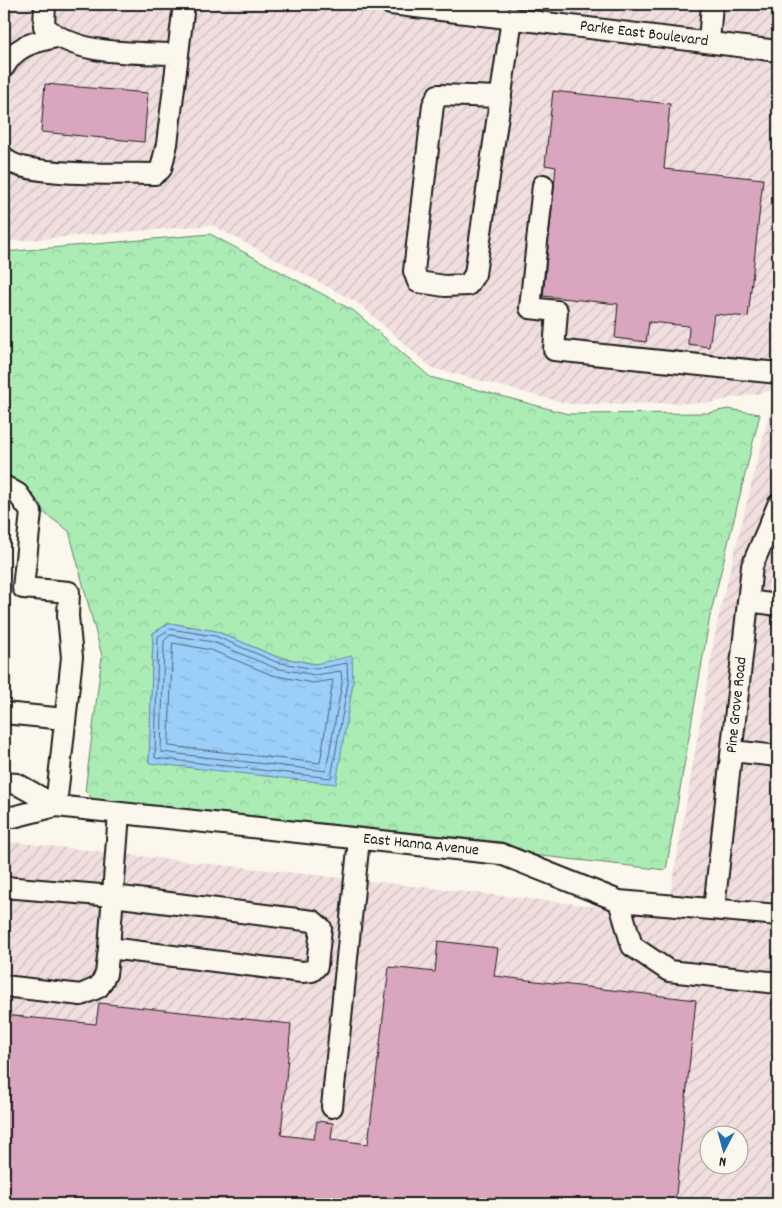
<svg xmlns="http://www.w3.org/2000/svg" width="782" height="1208" font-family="Dekko,sans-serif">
	<defs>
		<pattern id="industrial-furrows" width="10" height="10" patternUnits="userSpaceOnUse" patternTransform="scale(1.25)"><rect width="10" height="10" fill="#f1dede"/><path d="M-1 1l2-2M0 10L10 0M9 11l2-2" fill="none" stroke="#cebebe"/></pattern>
		<pattern id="forest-crowns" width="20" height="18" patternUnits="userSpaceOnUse" patternTransform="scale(1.25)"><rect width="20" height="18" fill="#abecb5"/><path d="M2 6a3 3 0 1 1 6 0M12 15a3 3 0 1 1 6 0" fill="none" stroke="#93ca9b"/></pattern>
		<pattern id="water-ripples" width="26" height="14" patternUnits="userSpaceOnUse" patternTransform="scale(1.25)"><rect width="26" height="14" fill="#9bcff9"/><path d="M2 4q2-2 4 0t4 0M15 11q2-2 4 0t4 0" fill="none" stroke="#85b1d5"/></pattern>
	</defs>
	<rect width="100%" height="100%" fill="#fbf7ec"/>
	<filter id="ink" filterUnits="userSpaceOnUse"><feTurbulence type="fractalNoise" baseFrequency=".02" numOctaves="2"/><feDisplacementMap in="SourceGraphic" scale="10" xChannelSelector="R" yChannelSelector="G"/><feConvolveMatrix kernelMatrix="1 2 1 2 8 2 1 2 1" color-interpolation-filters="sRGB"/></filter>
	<g filter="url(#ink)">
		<path fill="url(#industrial-furrows)" fill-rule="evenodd" d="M4,4H778V1204H4V841L667,914L718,618L775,390L708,403L569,404L432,368L358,303L212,225L4,242ZM710,1136H740V1166H710Z"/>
		<path fill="url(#forest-crowns)" stroke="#648468" fill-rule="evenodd" d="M210,234L354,311L430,377L568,414L708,413L728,409L760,414L710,616L666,870L533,855L502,842L93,799L85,791L102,656L69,531L4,484V252ZM170,623L216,631L277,657L316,664L149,763L153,633Z"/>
		<path fill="url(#water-ripples)" stroke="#6887a1" d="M170,623L216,631L277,657L315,664L352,656L353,683L336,784L149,763L153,633Z"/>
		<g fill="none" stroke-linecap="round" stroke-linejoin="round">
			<path stroke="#4f6474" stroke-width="1" d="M170,629L215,636L276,662L315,669L347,663L348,683L331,778L155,758L158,637Z
				M171,635L213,642L275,668L315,675L341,671L342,683L326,771L161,752L164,641Z
				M173,643L211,650L272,675L313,683L333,680L320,763L169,746Z"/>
		</g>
		<path fill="#daa5be" stroke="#1c1c1c" d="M45,84L148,93L144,142L41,132Z
			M553,91L670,104L664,169L763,179L748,317L714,314L709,347L688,344L689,326L649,322L646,342L615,338L618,304L543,296L556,167L545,165Z
			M438,941L498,948L494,976L696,1000L675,1204H4V1015L96,1024L99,1003L291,1024L281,1135L314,1139L317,1121L333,1123L331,1139L368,1144L389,967L435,972Z"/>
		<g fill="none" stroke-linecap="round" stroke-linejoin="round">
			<defs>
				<path id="minor" d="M45,4L44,26C78,57 134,52 178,54L184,4
					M391,4L778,51
					M709,42L712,4
					M4,67C17,45 32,43 56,37
					M501,97L438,95L433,105L414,271L418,282L445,286L468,285L475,274L512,18
					M4,157C19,178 127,173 155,174L161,169L167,144L178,54
					M543,185L530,308L557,311L554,350L778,373
					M4,486L18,494L31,512L23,588L69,592L68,616L72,657L56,806
					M748,601L778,605
					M4,713L65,719
					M732,751L778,756
					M4,783L17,784L56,806
					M4,816L13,817L56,806L501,854L619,901L778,915
					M4,887L113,896L313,921L321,928L317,966L312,971L302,972L109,948
					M619,901L632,946L669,971L778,983
					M714,909L752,566L778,505
					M4,986L81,995L99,987L106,974L109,948L119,813
					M332,1107L359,839"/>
			</defs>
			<use href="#minor" stroke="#1c1c1c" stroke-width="24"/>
			<use href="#minor" stroke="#fbf7ec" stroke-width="20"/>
		</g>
	</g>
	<g text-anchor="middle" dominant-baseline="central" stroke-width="4" stroke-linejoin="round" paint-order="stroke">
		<g font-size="16" fill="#1c1c1c" stroke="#fbf7ec">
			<text transform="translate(644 34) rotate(7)">Parke East Boulevard</text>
			<text transform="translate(737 705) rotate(-84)">Pine Grove Road</text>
			<text transform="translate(421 845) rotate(6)">East Hanna Avenue</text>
		</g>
	</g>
	<rect width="782" height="1208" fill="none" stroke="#fbf7ec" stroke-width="20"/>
	<rect x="10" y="10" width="762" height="1188" fill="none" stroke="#1c1c1c" stroke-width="2" filter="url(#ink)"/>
	<g transform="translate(724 1150) rotate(186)"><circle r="24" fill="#fbf7ec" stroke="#a29f99"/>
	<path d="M0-4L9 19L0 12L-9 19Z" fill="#1f6fb2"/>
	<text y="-8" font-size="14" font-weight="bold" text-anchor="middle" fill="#1c1c1c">N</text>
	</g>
</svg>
